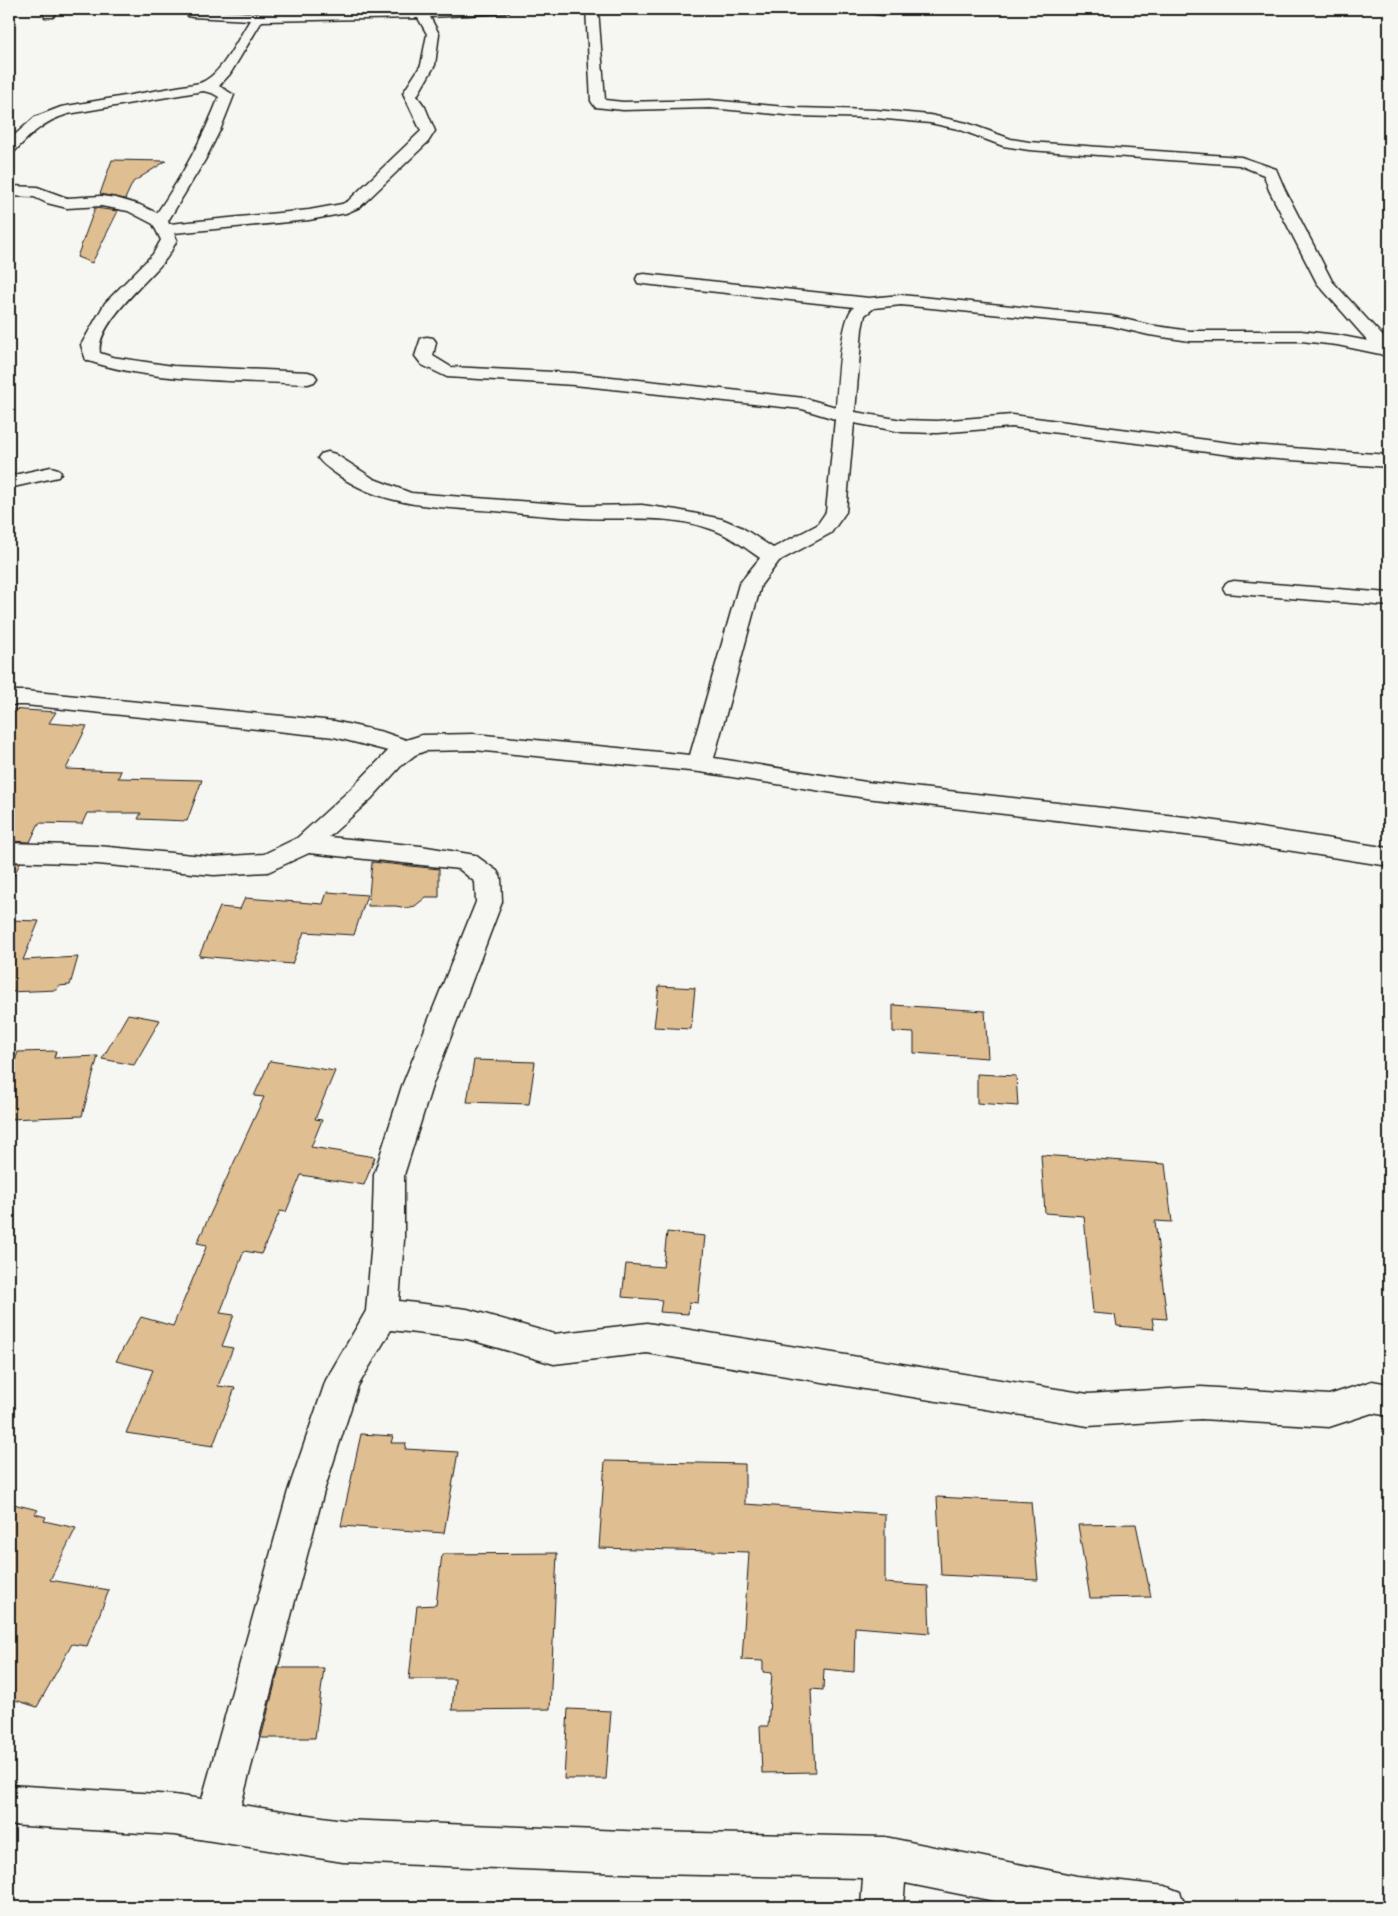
<svg xmlns="http://www.w3.org/2000/svg" width="1398" height="1916" font-family="Itim,sans-serif">
	<rect width="100%" height="100%" fill="#f6f6f2"/>
	<filter id="ink" filterUnits="userSpaceOnUse"><feTurbulence type="fractalNoise" baseFrequency=".02" numOctaves="2"/><feDisplacementMap in="SourceGraphic" scale="10" xChannelSelector="R" yChannelSelector="G"/><feConvolveMatrix kernelMatrix="1 2 1 2 8 2 1 2 1" color-interpolation-filters="sRGB"/></filter>
	<g filter="url(#ink)">
		<path fill="#dfbe91" stroke="#1c1c1c" d="M112,160L166,161L133,182L125,199L100,194Z
			M95,208L118,211L92,263L77,257Z
			M9,709L56,712L49,723L87,726L66,769L121,771L118,778L202,780L187,821L138,819L141,813H87L82,824L39,823L30,842L9,841Z
			M372,862L439,869V897H426L415,906L406,908L396,906H368Z
			M9,863H20L9,886Z
			M327,892L367,895L354,935L304,932L292,964L199,956L220,907L240,909L245,898L323,904Z
			M9,920L39,921L23,960L78,957L70,985L58,986L57,990L9,992Z
			M659,986L695,988L691,1029L654,1027Z
			M893,1005L985,1011L988,1058L914,1053V1033L893,1032Z
			M128,1014L160,1020L134,1065L102,1059Z
			M56,1051L54,1058L98,1056L82,1116L9,1119V1063H14L18,1052Z
			M474,1060L535,1062L529,1104L467,1102Z
			M270,1061L335,1071L315,1119L322,1120L311,1147L375,1157L364,1185L301,1175L286,1212L280,1211L261,1254L244,1251L220,1313L234,1315L222,1346L233,1348L218,1386L235,1388L213,1446L126,1433L153,1370L116,1361L141,1317L173,1326L207,1245L197,1243L264,1097L254,1096Z
			M977,1074L1016,1076L1018,1106L977,1103Z
			M1041,1155L1165,1164L1172,1222L1155,1221L1167,1319L1152,1318L1154,1329L1117,1326L1115,1315L1093,1313L1084,1216L1045,1213Z
			M667,1232L705,1236L698,1303L689,1302L688,1314L660,1312L662,1300L622,1297L626,1264L663,1267Z
			M361,1434L393,1436L391,1443H406L405,1449L458,1452L444,1533L341,1526Z
			M605,1461L745,1464V1504L885,1514V1583L928,1586L930,1633L855,1627L854,1672L824,1669L823,1690L811,1689L815,1772L762,1773L760,1726H768L772,1673L763,1672V1661L742,1660L749,1552L599,1548Z
			M937,1497L1031,1502L1038,1580L941,1575Z
			M9,1503L38,1510L35,1514L46,1517L44,1521L76,1528L50,1580L109,1590L87,1646L72,1644L37,1707L9,1698Z
			M1136,1524L1151,1597L1090,1598L1078,1525Z
			M557,1553L550,1709L452,1710L455,1679H409L417,1606L436,1605L442,1554Z
			M279,1668H324L315,1738H261Z
			M568,1709L611,1711L606,1779H564Z"/>
		<g fill="none" stroke-linecap="round" stroke-linejoin="round">
			<defs>
				<path id="minor" d="M40,9H52L55,14L53,17H45Z
					M183,9L258,13L512,9L506,13L430,17L439,34L435,65L417,96L425,107L435,131L428,142L360,207L346,213L309,220L174,233L177,240C173,247 170,254 165,260C148,281 95,325 100,353L112,357L173,366L308,372L314,374L317,378L314,382L308,384C238,380 151,383 86,360L81,345L105,303L153,254L161,240L153,224L128,211L101,206L67,208L47,203L34,197L9,196V186L37,187L67,198L101,196L116,198L140,205L157,213C182,176 203,138 219,97L212,93L203,91L68,114C44,121 31,134 14,152L9,153V140L35,117L61,107L200,83C222,75 237,40 250,20L192,17L188,16ZM418,18L427,34L421,65L403,93L421,131L348,201L342,204L309,210L169,224L168,221L205,160L221,128L234,95L219,86L230,74L262,21Z
					M586,9H598L605,100L623,102L710,100L796,108L875,110L930,115L967,123L1011,139L1029,142L1241,157L1276,169L1285,190L1332,281L1389,343V358L1380,354L1337,345L1301,341H1190L1149,335L1111,326L901,305L874,308L865,315L862,329L855,412L902,420L937,421L1012,415L1238,444L1389,455V467L1238,456L1012,427L937,433L902,432L854,423L846,512L831,533L779,561L761,585L714,758L866,782L1203,819L1389,848V866L1203,837L866,798L700,772L474,750L425,751L415,755L401,766L371,799L329,837L421,846L475,855L497,871L501,878L502,902L432,1086L404,1175V1240L399,1301L467,1309L554,1334L647,1323L1088,1394L1201,1387L1329,1395L1372,1381L1389,1384V1416L1372,1413L1329,1427L1201,1419L1088,1426L647,1353L554,1364L467,1339L391,1330L358,1386L324,1491L241,1805L343,1820L649,1832L885,1837L1077,1876L1165,1886L1180,1892L1186,1907H1024L905,1883L903,1907H861L863,1878L649,1874L343,1862L174,1835L9,1825V1785L174,1795L202,1799L288,1491L326,1380L366,1311L372,1240L374,1175L402,1086L476,902L475,882L459,869L309,853L268,872L214,875L98,864L9,861V843L98,846L214,857L264,854L297,838L353,787L388,751L334,737L25,705H9V691H25L334,721L383,732L406,740L422,735L474,734L690,755L739,584L760,558C744,547 729,535 711,529C670,514 625,520 583,518C554,517 524,514 495,511C441,507 385,508 338,475C331,470 323,465 318,458L321,454L328,452L335,454L374,479L411,493L584,506L642,505L677,510L722,519L741,527L773,548L817,525L826,512L835,419L802,409L574,385L447,377L422,365L415,356L421,338L427,337L433,338L436,342L433,356L451,367L574,373L804,398L836,407C838,387 840,318 854,307L644,284L638,283L636,279L638,275L644,274L869,298L901,295L1111,316L1149,325L1190,331H1301L1337,335L1368,341L1317,283L1269,190L1264,175L1239,165L1029,150L1003,146L958,129L930,123L875,118L796,116L710,108L623,110L595,107L591,101Z
					M859,9H888L889,11L883,15L861,12Z
					M51,467L58,469L61,473L58,477L9,488V476Z
					M1234,581L1389,593V606L1226,593L1223,588L1226,583Z"/>
			</defs>
			<use href="#minor" stroke="#1c1c1c" stroke-width="3"/>
			<use href="#minor" fill="#f6f6f2" fill-rule="evenodd"/>
		</g>
	</g>
	<rect width="1398" height="1916" fill="none" stroke="#f6f6f2" stroke-width="30"/>
	<rect x="15" y="15" width="1368" height="1886" fill="none" stroke="#1c1c1c" stroke-width="2" filter="url(#ink)"/>
</svg>
